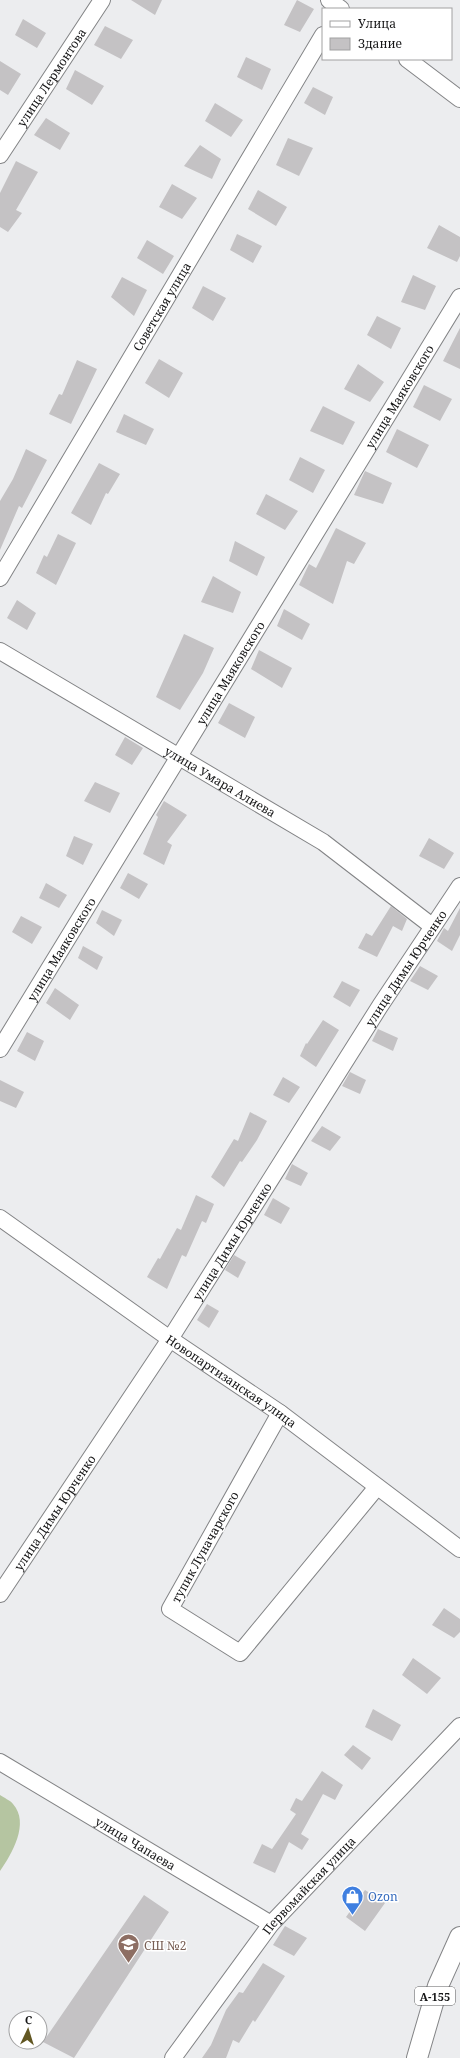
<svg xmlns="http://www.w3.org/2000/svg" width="460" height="2058" font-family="'Noto Serif',serif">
	<rect width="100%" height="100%" fill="#ecedef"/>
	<path fill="#b5c5a1" d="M0,1795C4,1798 10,1800 13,1804C30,1823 12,1854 0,1871Z"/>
	<path fill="#c4c2c4" d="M131,0H162L155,15Z
		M297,0L314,9L300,32L284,25Z
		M23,19L46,33L37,48L15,35Z
		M105,26L133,40L121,59L94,45Z
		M246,57L271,69L262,90L237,77Z
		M0,61L21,74L8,95L0,90Z
		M75,70L104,86L92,105L66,89Z
		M313,87L333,97L325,115L304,103Z
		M215,103L243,120L231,137L205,121Z
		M46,118L70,133L60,150L34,135Z
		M288,138L313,148L299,176L276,165Z
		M200,145L221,159L212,179L184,166Z
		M16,161L38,172L16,210L22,213L8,232L0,227V193Z
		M172,184L197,198L182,219L159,207Z
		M258,190L287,207L276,226L248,209Z
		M439,225L460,237V256L457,262L427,248Z
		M237,234L262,246L253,263L230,250Z
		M147,240L174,256L163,274L137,258Z
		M413,275L436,286L425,310L401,302Z
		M122,277L147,290L134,316L111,297Z
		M203,286L226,298L213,321L192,308Z
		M377,316L401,328L391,349L367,335Z
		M460,328V369L443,361Z
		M159,359L183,373L169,398L145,383Z
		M77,360L97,369L71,424L49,414L59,394L62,395Z
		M358,364L384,382L370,402L344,389Z
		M424,385L452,399L440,421L413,407Z
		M323,406L355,422L343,445L310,431Z
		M124,414L154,429L146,445L116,432Z
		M397,429L429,445L417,468L386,452Z
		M26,449L47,460L22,508L19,506L0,550V501L13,479Z
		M300,457L325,470L313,493L289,480Z
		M99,463L120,474L108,494L106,493L91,525L71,513Z
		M365,471L392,483L383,504L354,495Z
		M266,494L298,511L285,530L256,514Z
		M336,528L366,543L354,564L347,561L333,604L299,585L309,564L316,568Z
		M58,534L76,543L56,585L36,573L44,555L47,557Z
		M235,541L265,557L257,576L229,561Z
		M213,576L241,592L233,613L201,602Z
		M17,600L36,613L27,630L7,618Z
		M284,609L310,624L302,640L277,626Z
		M184,634L214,648L203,673L180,710L156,697Z
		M259,650L292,668L282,688L251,669Z
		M229,703L255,717L245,738L218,723Z
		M125,737L143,748L132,765L115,755Z
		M95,782L120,793L110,813L84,801Z
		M164,801L187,815L167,842L172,845L164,865L143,854L158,817L156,815Z
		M74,836L93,844L83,865L66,856Z
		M429,838L454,853L444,869L419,856Z
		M128,873L148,884L139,899L120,888Z
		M46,883L67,895L59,908L39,898Z
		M391,906L407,919L402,931L393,926L377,957L358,948L366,933L372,936Z
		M460,908V935L452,951L437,941L444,928L448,931Z
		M102,910L122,920L114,936L96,923Z
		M21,916L42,927L32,944L12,932Z
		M83,946L103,957L97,970L78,958Z
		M420,966L438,976L428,990L410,981Z
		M342,981L360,990L350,1007L333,997Z
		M55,988L79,1005L70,1020L46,1003Z
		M323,1020L339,1030L316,1067L300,1056L306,1043L307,1044Z
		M378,1029L398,1038L393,1051L372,1041Z
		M27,1032L44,1041L35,1061L17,1051Z
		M350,1072L366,1080L360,1094L342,1086Z
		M283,1077L300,1087L289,1103L273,1095Z
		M0,1080L24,1092L16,1108L0,1101Z
		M250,1112L267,1121L257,1140L242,1162L240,1161L224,1187L211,1177L234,1139L238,1141Z
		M322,1126L341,1137L330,1151L311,1141Z
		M292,1164L308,1173L301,1186L285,1179Z
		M196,1195L214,1204L206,1223L202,1221L186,1257L182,1255L167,1289L147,1277L158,1258L160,1259L177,1228L181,1230Z
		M273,1198L290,1208L281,1224L264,1215Z
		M234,1255L246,1262L238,1278L225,1270Z
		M207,1304L219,1311L209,1328L197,1320Z
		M444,1608L460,1619V1632L454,1638L432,1625Z
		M413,1658L441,1678L427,1694L402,1675Z
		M373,1709L401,1725L392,1741L365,1727Z
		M353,1745L371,1758L362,1770L344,1755Z
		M322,1771L343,1785L335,1800L323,1794L301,1834L309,1839L302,1850L289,1842L275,1873L253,1863L262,1844L272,1849L296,1814L290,1810L296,1798L302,1801Z
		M365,1890L385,1903L365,1931L346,1917Z
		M144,1895L169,1912L74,2058L43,2042Z
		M285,1926L307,1938L294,1956L273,1945Z
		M263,1963L285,1976L255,2022L253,2020L239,2043L233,2040L226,2058H202L211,2045L226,2010L239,1992L243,1993Z"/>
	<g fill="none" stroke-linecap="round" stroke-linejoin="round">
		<defs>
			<g id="minor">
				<path d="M329,0L341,9"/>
				<path d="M407,59L460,99"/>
				<path id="s1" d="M0,155L102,0"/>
				<path id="s2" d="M0,578L323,35"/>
				<path id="s3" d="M0,651L323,842L432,926"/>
				<path id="s4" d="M0,1049L460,297"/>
				<path id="s5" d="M0,1218L170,1339L280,1413L460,1549"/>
				<path d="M280,1413L170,1609L240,1653L377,1487"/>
				<path id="s6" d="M0,1594L170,1339L380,1006L460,886"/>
				<path id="s7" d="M0,1762L271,1924"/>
				<path id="s8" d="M173,2058L271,1924L460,1726"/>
			</g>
			<path id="major" d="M417,2058L438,1986L460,1937"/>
		</defs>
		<use href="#minor" stroke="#838486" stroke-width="18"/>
		<use href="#major" stroke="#838486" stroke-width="22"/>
		<use href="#minor" stroke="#fff" stroke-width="16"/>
		<use href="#major" stroke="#fff" stroke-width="20"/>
	</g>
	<defs>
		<symbol id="shop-pin" viewBox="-11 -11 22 30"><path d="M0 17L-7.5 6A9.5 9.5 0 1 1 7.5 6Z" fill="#3f7fe0" stroke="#fff"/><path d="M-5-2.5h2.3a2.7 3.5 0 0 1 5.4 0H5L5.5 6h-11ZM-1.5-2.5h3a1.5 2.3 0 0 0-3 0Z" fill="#fff"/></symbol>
		<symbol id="school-pin" viewBox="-11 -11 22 30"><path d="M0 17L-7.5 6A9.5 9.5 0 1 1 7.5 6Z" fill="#8d6e63" stroke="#fff"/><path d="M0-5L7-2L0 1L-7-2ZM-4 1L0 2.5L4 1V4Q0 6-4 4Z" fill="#fff"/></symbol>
	</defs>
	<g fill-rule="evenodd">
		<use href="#shop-pin" x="340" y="1884" width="25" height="34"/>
		<use href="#school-pin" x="116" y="1932" width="25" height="34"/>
	</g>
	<g text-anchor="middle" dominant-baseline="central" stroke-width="3" stroke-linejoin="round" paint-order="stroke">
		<rect fill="#fff" stroke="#5b5b5c" stroke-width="1" x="415" y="1987" width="40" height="18" rx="3"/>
		<g font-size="11" font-weight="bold" fill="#151516">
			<text x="435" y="1996">А-155</text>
		</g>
		<g font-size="12" fill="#151516" stroke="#fff">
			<text stroke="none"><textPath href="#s1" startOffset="93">улица Лермонтова</textPath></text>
			<text stroke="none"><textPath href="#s2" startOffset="316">Советская улица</textPath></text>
			<text stroke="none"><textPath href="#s4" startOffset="765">улица Маяковского</textPath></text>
			<text stroke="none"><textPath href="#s4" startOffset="441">улица Маяковского</textPath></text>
			<text stroke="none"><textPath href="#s3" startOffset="256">улица Умара Алиева</textPath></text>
			<text stroke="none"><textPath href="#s4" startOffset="117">улица Маяковского</textPath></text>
			<text stroke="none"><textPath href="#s6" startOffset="746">улица Димы Юрченко</textPath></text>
			<text stroke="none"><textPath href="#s6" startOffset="422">улица Димы Юрченко</textPath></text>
			<text stroke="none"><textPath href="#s5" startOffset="283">Новопартизанская улица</textPath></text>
			<text stroke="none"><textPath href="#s6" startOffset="98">улица Димы Юрченко</textPath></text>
			<text transform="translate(205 1547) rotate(-61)">тупик Луначарского</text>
			<text stroke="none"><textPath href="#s7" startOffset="158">улица Чапаева</textPath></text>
			<text stroke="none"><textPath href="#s8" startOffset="220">Первомайская улица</textPath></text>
		</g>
		<g font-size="12" fill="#366cbe" stroke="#fff" text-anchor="start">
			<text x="368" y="1896">Ozon</text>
		</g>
		<g font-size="12" fill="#785e54" stroke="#fff" text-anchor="start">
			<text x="144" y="1945">СШ №2</text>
		</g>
	</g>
	<rect x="322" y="8" width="130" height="52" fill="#ffffff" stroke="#a1a1a2"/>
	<rect x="330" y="21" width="20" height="6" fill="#ffffff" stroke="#a1a1a2"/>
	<text x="358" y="28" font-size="12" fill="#151516">Улица</text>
	<rect x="330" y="38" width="20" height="12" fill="#c4c2c4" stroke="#a1a1a2"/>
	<text x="358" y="48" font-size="12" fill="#151516">Здание</text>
	<g transform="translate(28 2030) rotate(4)"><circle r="19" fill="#ffffff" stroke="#a1a1a2"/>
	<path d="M0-3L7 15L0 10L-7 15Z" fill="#615622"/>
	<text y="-6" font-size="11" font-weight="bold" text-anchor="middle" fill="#151516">С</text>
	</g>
</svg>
